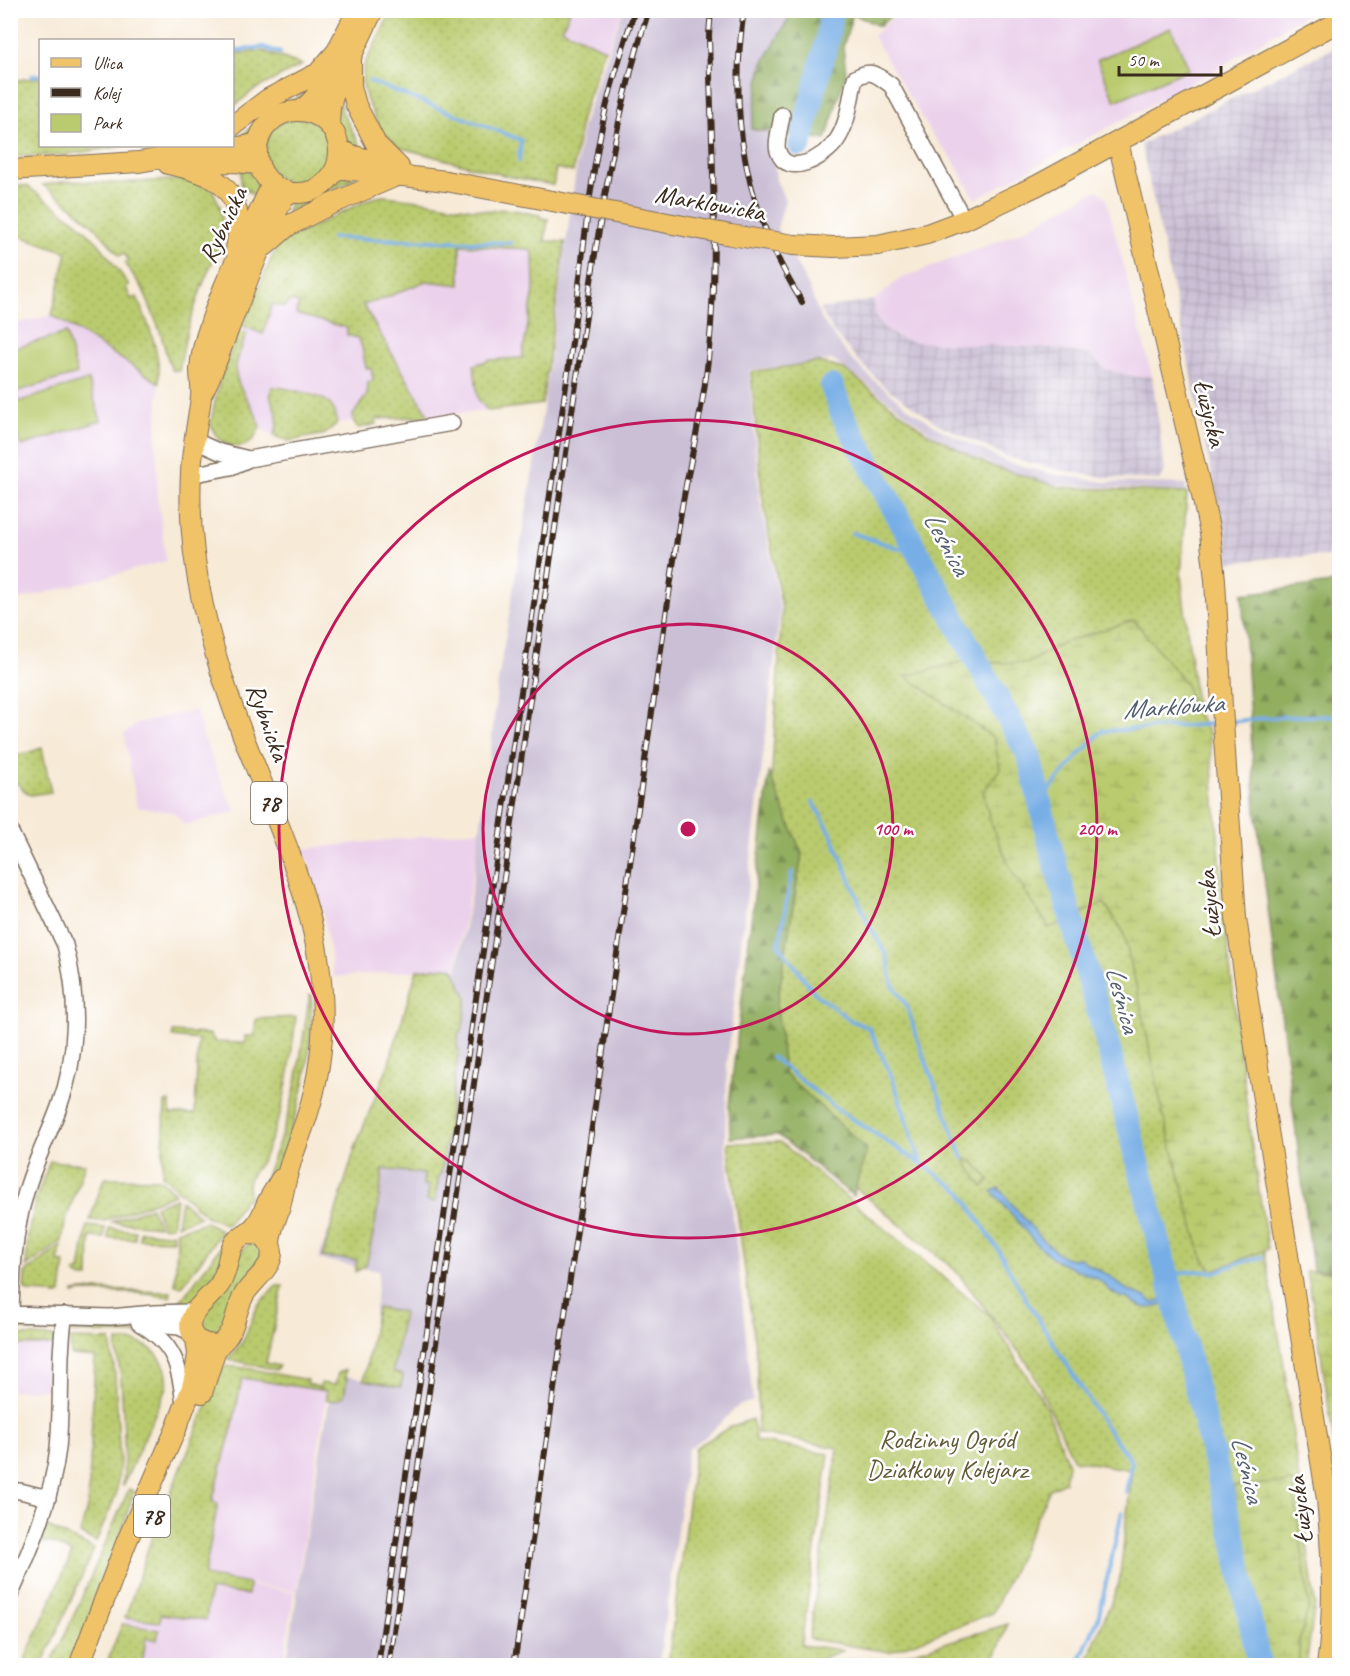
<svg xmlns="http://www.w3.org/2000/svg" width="1350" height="1676" font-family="Caveat,sans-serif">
	<defs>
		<pattern id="industrial-grid" width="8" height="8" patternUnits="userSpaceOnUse" patternTransform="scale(1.5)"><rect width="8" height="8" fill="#cbbfd5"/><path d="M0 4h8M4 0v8" fill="none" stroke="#afa4b6"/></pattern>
		<pattern id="green-dots" width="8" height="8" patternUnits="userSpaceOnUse" patternTransform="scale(1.5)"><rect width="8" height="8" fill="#b9cb6e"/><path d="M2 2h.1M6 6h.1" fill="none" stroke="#a0ae5f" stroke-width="1.8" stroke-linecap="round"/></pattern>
		<pattern id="forest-firs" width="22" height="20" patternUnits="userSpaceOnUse" patternTransform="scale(1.5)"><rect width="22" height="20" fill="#92af61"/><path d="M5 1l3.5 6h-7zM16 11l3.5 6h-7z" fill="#788f4f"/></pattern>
		<pattern id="wetland-marsh" width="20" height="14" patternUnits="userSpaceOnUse" patternTransform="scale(1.5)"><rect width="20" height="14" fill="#b9cb6e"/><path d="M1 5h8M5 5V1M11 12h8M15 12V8" fill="none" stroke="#a0ae5f"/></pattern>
		<pattern id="water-ripples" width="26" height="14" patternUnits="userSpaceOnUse" patternTransform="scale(1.5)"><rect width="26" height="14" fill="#77aee6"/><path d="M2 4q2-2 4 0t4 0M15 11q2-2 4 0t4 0" fill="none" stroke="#638eba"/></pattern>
	</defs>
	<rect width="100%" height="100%" fill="#fff"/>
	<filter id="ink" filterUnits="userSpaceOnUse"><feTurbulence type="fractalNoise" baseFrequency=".0167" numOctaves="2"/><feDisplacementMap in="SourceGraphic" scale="12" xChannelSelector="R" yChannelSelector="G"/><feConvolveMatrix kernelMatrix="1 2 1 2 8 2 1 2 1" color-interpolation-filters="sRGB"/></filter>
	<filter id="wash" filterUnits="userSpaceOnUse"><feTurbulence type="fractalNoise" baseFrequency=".008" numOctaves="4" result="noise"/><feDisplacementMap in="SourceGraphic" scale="24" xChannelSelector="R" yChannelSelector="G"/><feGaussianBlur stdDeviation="1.35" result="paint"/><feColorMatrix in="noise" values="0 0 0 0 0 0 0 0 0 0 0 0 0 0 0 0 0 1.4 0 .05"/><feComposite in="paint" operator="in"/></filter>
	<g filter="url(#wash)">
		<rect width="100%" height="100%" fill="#f7ead7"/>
		<path fill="#ebd1eb" d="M1043,10L1311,11L1217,69L975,199L952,158L933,136L873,36L900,11H1006L1015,16Z
			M522,11H622L608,50Z
			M1097,190L1106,198L1152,376L1136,377L1105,369L1091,355L1052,348L913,342L896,336L883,327L876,318L874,300L900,279L1016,234Z
			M460,245L528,249L533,253L534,291L522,358L490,360L478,399L488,411L337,423V420L270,400L277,416L274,436L260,428L259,420L238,382L236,369L237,363L246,333L241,332L264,277L380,300L426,281L460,285Z
			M52,315L159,383L156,438L158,500L166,561L11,602V325Z
			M196,710L203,736L229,799L237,811L185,825L173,812L137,807L124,734L138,723Z
			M480,830L456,967L333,977L331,956L321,901L304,849Z
			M10,1345H54V1389L11,1391Z
			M238,1377L327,1391L296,1591L204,1577L218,1504L186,1499Z
			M143,1571H156L294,1592L283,1665L108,1666Z"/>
		<path fill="url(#industrial-grid)" d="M1339,45V556L1278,557L1230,563L1182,330L1141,144Z
			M874,300L876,317L883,327L896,336L913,342L1052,348L1091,355L1105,369L1136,377L1152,376L1165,471L1160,480L1108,478L1059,470L1007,457L938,424L884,386L857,359L834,333L820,309Z"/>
		<path fill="#cbbfd5" d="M623,11H800L772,136L776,180L785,200L777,229L809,287L820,317L850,358L875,381L911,410L940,429L1009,463L1058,475L1104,482L1185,484L1186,492L1051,484L1005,470L967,453L931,433L860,379L832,360L749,370L759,495L780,611L727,1064L725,1143L753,1401L738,1406L709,1434L688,1449L659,1665L286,1666L309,1516L331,1391L340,1375L365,1379L370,1355L379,1271L318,1259L373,1113L417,974L457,969L470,900L488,773L498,681L543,410L582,127Z"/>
		<path fill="url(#green-dots)" stroke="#7a7a46" stroke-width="1.5" d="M392,11H570L562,29L605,49L581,118L573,172L556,168L553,185L507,176L398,147L382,131L367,101L362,82L364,65Z
			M263,51L302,65L254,90L233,107V54Z
			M40,77V146H125L64,155L20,157L14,154L10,150L11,81Z
			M314,89L295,105L279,110L267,117L251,136L240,137L271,111Z
			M339,100L343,114L363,151L343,142L335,124Z
			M265 151a33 33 0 1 1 66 0a33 33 0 1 1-66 0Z
			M241,167L256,175L260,187L259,199L241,186Z
			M344,176L356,178L286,213L290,202L295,199L309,197Z
			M189,179L205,184L213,191L220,206L224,228L218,248L201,289L187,330L179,371L172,370L169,363L160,331L143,289L125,263L128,260L124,253L120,256L95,227L66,202L43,185L68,181L117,183Z
			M11,185L27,186L77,222L99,244L129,285L126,287L131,299L137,297C149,326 160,350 159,383L52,315L67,252L11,233Z
			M382,196C419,198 455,208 492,211C505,206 526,213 540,215V218L548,219L545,241L565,242L542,404L488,411L478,399L474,365L490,360L522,358L534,291L533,253L528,249L460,245V285L426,281L380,300L363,305L429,416L376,419L377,424L359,428L356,426L353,419V415L367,395L368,382L373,381L371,368H366L362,347L358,338L347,335V328L296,314L299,303L291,301L284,307L272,304L263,334L243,326L271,259L278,246L295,233H300L369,199Z
			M241,332L247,333C243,344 238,355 236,366C233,389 257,405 260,428C257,431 256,436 253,440C237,455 212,442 211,421L220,378L239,333Z
			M818,362L844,369L926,432L988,465L1060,487L1187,493L1181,576L1248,1155L1284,1365L1315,1605L1306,1665H1083L1087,1660L1119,1583L1132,1470L1074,1460L1029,1365L956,1271L786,1130L773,994L771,786L782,609L762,494L751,372Z
			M272,387C283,387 319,395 328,402C334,407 336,416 337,423L325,434L289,441L274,436C276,430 278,422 277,416C275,404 267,399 272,387Z
			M42,748L51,792L30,795C16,785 10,776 11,758Z
			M446,967L453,968L467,998L462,1032H459L457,1048L459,1049L441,1174L439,1175L435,1202L427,1201L429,1186L423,1185L424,1174L383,1169L375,1225L366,1266L355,1272L357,1260L322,1257L356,1145L388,1066L417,970Z
			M310,995H312C311,1023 311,1050 305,1078C297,1122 278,1163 262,1205L258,1201C267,1170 281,1141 290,1109C300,1072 303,1033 310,995Z
			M296,1017L289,1072L281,1112L263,1159L250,1177L248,1183L249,1198L245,1199L227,1225L206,1216L162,1175L165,1102L170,1101V1114H195L198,1040L173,1037V1032L209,1034L216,1042L245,1043V1036H254L256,1019Z
			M780,1142L988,1314L1046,1406L1068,1464L1065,1482L1050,1489L993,1613L889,1652L809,1639L838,1448L757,1433L758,1412L757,1361L728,1143Z
			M50,1161L85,1164L65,1223L62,1241L26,1267L28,1235L36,1198Z
			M106,1178L160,1179L175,1194L104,1221L90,1220L103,1181Z
			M176,1198L172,1226L162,1227L155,1206Z
			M181,1200L200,1217L177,1225Z
			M151,1207L159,1226L111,1222Z
			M250,1214H253L223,1262L195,1303L176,1309L177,1304L185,1295L239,1222L245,1216Z
			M206,1222L222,1231L183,1285L180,1286L175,1285L177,1239L176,1231Z
			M87,1226L105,1228L104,1238L90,1237L89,1278H82L75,1274V1271H80Z
			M109,1228L135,1231V1239L108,1238Z
			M140,1231L167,1234L172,1233L173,1240L139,1239Z
			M249,1244C257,1244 262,1248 262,1256L223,1327L216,1334H207L201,1327L203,1316L243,1249Z
			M62,1245L58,1262L65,1263L61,1294L55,1296L48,1293L28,1292L24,1288L25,1273Z
			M279,1285L283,1286L266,1363L279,1366L276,1370L228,1359L243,1341L258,1305L276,1286Z
			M94,1290L171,1292L170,1297L137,1293L82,1292L74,1294V1292Z
			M377,1308L403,1312L393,1372L403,1375L401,1387L364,1380Z
			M11,1323L42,1324L49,1326L51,1331L11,1329Z
			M82,1327C108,1325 127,1327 150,1340L136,1334L71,1332L74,1329Z
			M11,1335L55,1337V1344L54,1345H11Z
			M70,1339L110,1340L115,1374L120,1462L116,1495L96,1542L80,1534L88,1504L95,1357L71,1355Z
			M117,1341C123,1341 130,1341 136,1342C157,1348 170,1366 167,1387L123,1486C126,1450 123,1414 121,1378C120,1366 115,1353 117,1341Z
			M225,1366L245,1368L308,1380L307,1384L320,1387L321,1383L335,1385L338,1373L346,1370L345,1378H347L344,1396C339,1400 332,1401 326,1400V1391L242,1378L233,1424L212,1502L218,1503L204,1576L249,1584L248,1595L210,1590L206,1620L161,1614L160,1622L125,1618L150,1543L218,1378Z
			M752,1419L756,1441L829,1454L801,1645L844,1650L813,1662L810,1665H668L695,1448L730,1427Z
			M129,1489L134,1491L119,1541L72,1665L50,1666L78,1606Z
			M44,1525L94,1549L42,1665L22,1666L72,1553L52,1543L37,1542Z
			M122,1624L159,1630L157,1640L146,1638L142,1665H106Z
			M1008,1624L992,1665H840L846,1660L891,1659Z"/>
		<path fill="url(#forest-firs)" stroke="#666c40" stroke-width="1.5" d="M793,11H897L879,26L853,14L843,47L846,72L826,140L751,129L762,65Z
			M1339,582L1340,1270H1313L1256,812L1242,594Z
			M769,773L802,854L777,1004L784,1073L867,1149L853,1196L778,1135L730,1138L729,1105Z"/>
		<path fill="url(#wetland-marsh)" stroke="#7a7a46" stroke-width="1.5" d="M1134,620L1186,684L1191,703L1209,733L1228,950L1250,1134L1268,1249L1211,1271L1200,1252L1163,1114L1141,1007L1123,931L1104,903L1049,928L1011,870L991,823L983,792L1000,769L994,738L906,676L961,662L1028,663L1062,643Z
			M963,1158L973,1161L990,1180L983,1187Z
			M1306,1271L1339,1272V1477L1316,1320Z
			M1293,1482L1309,1606L1299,1641V1665H1270L1265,1649L1233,1486Z"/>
		<path fill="#b9cb6e" stroke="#7a7a46" stroke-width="1.5" d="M1171,28L1189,69L1115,101L1097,60Z
			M66,333L77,374L11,393V349Z
			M88,380L101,421L21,446L11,411V404Z"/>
		<path fill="url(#water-ripples)" stroke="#596c82" stroke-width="1.5" d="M999,1188C1013,1205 1048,1251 1067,1258C1072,1259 1077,1259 1081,1258L1087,1264L1108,1275L1126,1289L1145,1297L1154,1303L1173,1295L1174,1301L1150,1308L1142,1307L1126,1298H1122L1113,1293L1098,1279L1058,1262L1036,1244L992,1191Z"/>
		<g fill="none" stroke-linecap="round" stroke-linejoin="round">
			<path stroke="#77aee6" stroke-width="4" d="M232,51L263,47L280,53
				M32,76L40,75
				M369,81L521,140L519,161
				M332,238L511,243
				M852,533L919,555
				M1230,722C1267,717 1302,714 1340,717
				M1040,801L1076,758L1102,731L1216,724
				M813,802L831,833L867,921L887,956L892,983L907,1006L918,1041L963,1158
				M792,872L779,945L815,993L850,1020L869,1028L892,1077L921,1163L961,1192L999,1251L1027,1301L1106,1427L1132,1462L1126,1492
				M772,1057L837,1109L920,1163
				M1168,1276L1192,1271L1216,1272L1238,1263L1263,1257
				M1077,1666L1098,1619L1122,1512"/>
			<path stroke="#77aee6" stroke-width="24" d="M800,145L827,41L832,10
				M832,386L842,414L1029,756L1051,849L1103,1027L1178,1316L1234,1539L1254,1640L1260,1666"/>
		</g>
	</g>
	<g filter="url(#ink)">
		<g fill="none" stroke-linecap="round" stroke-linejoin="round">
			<defs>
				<path id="minor" d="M782,115C781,124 775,144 778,151C787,180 827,156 837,140C849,122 850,99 855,78C872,68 876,75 891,85L964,220
					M193,440L220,452L249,459
					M190,475L231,467L249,459L452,423
					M10,831L65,945C79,998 78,1056 59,1107C49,1135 34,1163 26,1192C14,1231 12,1273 11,1314
					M10,1314L110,1317L154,1313L187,1312L197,1310
					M139,1323C175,1344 180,1366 184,1405
					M143,1324L179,1327L192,1333
					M10,1491H20L48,1498
					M10,1596C31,1549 52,1499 58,1448C61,1418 60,1387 61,1356C62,1343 62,1329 65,1315"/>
				<path id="major" d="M351,56V86L356,105L376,144L399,167
					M301,111C326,90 326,77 338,49C344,36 351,23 358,10
					M257 152a41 41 0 1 1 82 0a41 41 0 1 1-82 0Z
					M329,125L330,108L334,93L373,10
					M232,126L268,99L318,73L338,50
					M1118,142L1200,486L1210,533L1215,580L1222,707L1236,918L1259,1074L1327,1499C1332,1555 1335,1610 1327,1666
					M339,149L354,156L385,164
					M205,163L234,162L259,164
					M168,164C199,171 233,178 238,217C240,228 237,239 236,250
					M336,168L446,181L552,201
					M10,170L139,162L179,155L246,146L258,143
					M794,245L834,247L878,245L927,234L964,220L1038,185L1340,21
					M265,246L288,226L327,206L394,177
					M202,393C214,372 220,350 229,328C247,282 264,235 287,191
					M246,1234C254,1234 262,1234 267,1241C284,1261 252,1280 244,1295C234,1313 236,1332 220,1344C204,1347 186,1338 191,1320C195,1306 212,1296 220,1284C228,1271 227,1257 233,1245C238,1236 248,1234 254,1227C262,1219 264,1208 269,1199C273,1192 277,1186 281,1179
					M270,1245C270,1228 277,1219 281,1203C284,1190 286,1177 290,1165C295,1147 303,1130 308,1113C323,1065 326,1013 319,964C309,887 270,806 242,733C211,650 186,563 191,473C192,447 198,422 201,397C202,387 200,378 200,369C201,355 205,339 210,325C225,276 252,231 272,183
					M202,1393L215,1352L220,1344
					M79,1666L126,1543L176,1429L192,1387L195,1374L198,1354L196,1339"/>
			</defs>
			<use href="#minor" stroke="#7d6d5f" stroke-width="18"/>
			<use href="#major" stroke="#7d6d5f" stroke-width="22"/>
			<use href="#minor" stroke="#fff" stroke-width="15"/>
			<use href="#major" stroke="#f1c369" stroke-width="20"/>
			<defs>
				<path id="rail" d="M744,10C728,117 745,210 802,302
					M378,1666L568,372C581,284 586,195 606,108C614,75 624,43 635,10
					M389,1666L595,254C609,171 622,90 649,10
					M514,1666L679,525C687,472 701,421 707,368C720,258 711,146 709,35L711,10"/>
			</defs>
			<use href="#rail" stroke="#3b2a1e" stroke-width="6"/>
			<use href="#rail" stroke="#fff" stroke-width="4" stroke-dasharray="11" stroke-linecap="butt"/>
			<defs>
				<path id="major-bridge" d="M552,201L731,235L794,245"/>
			</defs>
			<use href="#major-bridge" stroke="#7d6d5f" stroke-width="22" stroke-linecap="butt"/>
			<use href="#major-bridge" stroke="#f1c369" stroke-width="20"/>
		</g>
	</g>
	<g fill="none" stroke="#c2185b" stroke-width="3">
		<circle cx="688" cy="829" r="205"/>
		<circle cx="688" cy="829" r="409"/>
	</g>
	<g text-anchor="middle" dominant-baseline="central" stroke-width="5" stroke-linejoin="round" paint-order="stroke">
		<g fill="#fff" stroke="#766a62" stroke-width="1.5">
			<rect x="251" y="782" width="36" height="42" rx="4.5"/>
			<rect x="134" y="1495" width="36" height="42" rx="4.5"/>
		</g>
		<g font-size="24" font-weight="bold" fill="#3b2a1e">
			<text x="269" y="803">78</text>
			<text x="152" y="1516">78</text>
		</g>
		<g font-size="26" fill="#3b2a1e" stroke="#fff">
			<text transform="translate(710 203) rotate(10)">Marklowicka</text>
			<text transform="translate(223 225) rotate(-65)">Rybnicka</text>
			<text transform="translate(1210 413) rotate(76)">Łużycka</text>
			<text transform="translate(268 722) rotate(70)">Rybnicka</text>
			<text transform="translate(1209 904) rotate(-95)">Łużycka</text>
			<text transform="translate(1300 1510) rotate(-97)">Łużycka</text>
		</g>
		<g font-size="26" fill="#615a36" stroke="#fff">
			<text x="947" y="1439">Rodzinny Ogród<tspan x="947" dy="30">Działkowy Kolejarz</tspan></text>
		</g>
		<g font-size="27" font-style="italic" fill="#535f6e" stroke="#fff">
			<text transform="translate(947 543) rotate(61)">Leśnica</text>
			<text transform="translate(1173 706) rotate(-4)">Marklówka</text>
			<text transform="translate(1123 999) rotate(75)">Leśnica</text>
			<text transform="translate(1248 1469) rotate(76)">Leśnica</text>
		</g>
	</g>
	<circle cx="688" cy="829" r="9" fill="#c2185b" stroke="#fff" stroke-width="3"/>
	<g font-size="18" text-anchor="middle" font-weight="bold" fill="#c2185b" stroke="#fff" stroke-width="5" stroke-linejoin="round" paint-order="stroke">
		<text x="893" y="835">100 m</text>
		<text x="1097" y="835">200 m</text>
	</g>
	<rect width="1350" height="1676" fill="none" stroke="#fff" stroke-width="36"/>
	<rect x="39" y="39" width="195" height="108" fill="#ffffff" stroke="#b1aaa5" stroke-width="1.5"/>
	<rect x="51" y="58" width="30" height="9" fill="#f1c369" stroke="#b1aaa5" stroke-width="1.5"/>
	<text x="93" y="69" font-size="18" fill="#3b2a1e">Ulica</text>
	<rect x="51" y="88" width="30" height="9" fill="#3b2a1e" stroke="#b1aaa5" stroke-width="1.5"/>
	<text x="93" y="99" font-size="18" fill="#3b2a1e">Kolej</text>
	<rect x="51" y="114" width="30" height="18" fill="#b9cb6e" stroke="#b1aaa5" stroke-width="1.5"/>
	<text x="93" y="129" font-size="18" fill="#3b2a1e">Park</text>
	<path d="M1119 66v9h102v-9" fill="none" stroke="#3b2a1e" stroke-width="3"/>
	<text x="1128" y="66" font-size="18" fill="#3b2a1e" stroke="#ffffff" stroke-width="4.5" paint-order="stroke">50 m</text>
</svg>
